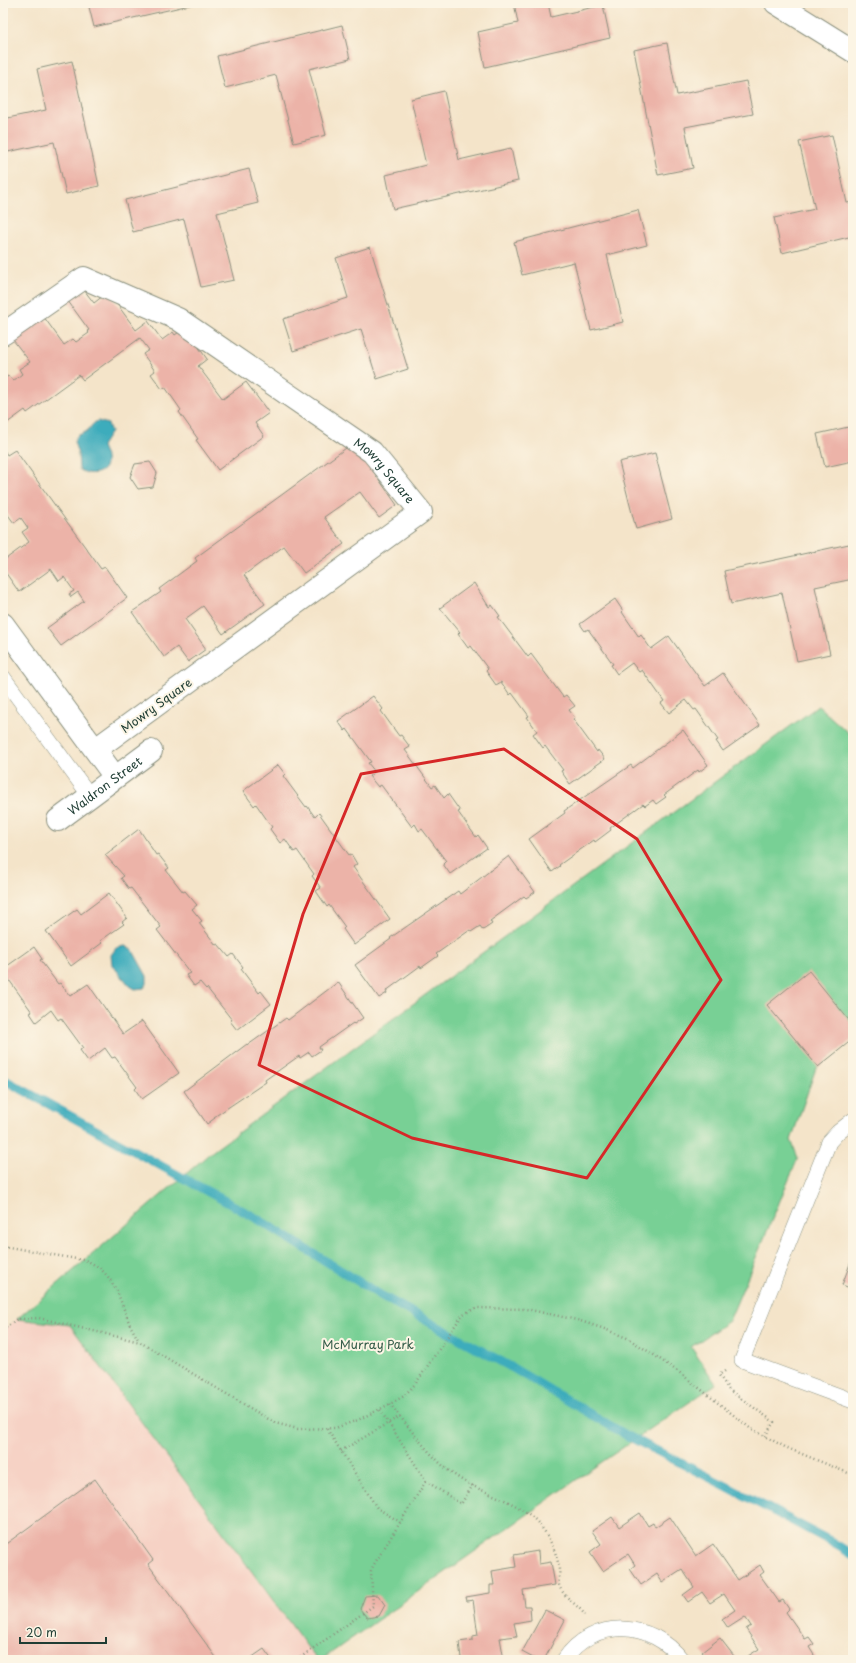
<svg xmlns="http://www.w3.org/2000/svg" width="856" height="1663" font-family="'Playpen Sans',sans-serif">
	<rect width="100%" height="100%" fill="#fcf5e5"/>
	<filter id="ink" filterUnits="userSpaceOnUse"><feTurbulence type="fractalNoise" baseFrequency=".025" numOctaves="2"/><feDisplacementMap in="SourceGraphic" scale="8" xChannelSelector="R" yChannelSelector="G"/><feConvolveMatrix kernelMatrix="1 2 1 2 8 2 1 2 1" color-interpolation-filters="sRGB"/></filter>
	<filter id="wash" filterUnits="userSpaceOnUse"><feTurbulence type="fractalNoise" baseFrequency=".012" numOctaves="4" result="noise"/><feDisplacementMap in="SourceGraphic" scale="16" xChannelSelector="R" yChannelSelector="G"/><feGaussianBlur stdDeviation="0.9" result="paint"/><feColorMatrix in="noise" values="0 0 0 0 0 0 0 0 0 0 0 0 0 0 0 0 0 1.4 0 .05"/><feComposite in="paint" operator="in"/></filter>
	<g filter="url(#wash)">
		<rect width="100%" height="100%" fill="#f4e4c9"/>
		<path fill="#f6d2c5" d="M17,1319L70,1325L317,1660H3V1330Z"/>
		<path fill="#78d095" stroke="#4c8664" d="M818,706L853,737V1038L816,1068L791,1140L798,1158L729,1321L691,1347L716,1384L596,1466L321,1660H317L70,1325L17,1319L209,1154Z"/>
		<path fill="#3eacbc" stroke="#2e7478" d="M98,421L108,424L111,432L102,446C103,450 106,454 106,458C109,475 89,477 79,469L78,454L74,442C76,433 83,435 88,430C92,426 92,423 98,421Z
			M125,946L132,949L147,976V984L144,988L135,989L130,986L112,965L111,955L116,948Z"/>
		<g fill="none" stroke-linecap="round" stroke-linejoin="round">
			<path stroke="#3eacbc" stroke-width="9" d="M3,1079L256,1218L382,1296L511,1367L626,1435L726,1486L832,1542L853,1555"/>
		</g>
		<g id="blocks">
			<path fill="#ecb3a8" d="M88,3H194V4L94,27Z
				M514,3H548L551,17L603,5L610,38L485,67L478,32L518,23Z
				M342,25L350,59L309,69L326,135L294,143L276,75L225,88L217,56Z
				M667,43L677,95L746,81L753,114L685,127L693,168L658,175L634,50Z
				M72,61L99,186L66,194L54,142L3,153V119L46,110L37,69Z
				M444,91L459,160L511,148L518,181L393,209L386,175L426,165L411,99Z
				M832,135L847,203L853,202V236L782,253L774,218L815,209L799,142Z
				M249,169L258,203L217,213L234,280L201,287L184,219L133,232L125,200Z
				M638,210L647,245L607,255L623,322L591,330L574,262L522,275L514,242Z
				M370,247L408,369L377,379L361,329L293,351L283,319L348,298L336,258Z
				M81,286L94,303L108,292L136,330L148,321L162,340L173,332L175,335L185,328L207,359L198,366L223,399L246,382L269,413L255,423L264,436L218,470L196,440L198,439L179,412L181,410L165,387L162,389L151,374L155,371L143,354L149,350L140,338L83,380L79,375L27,413L25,410L3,426V371L7,377L9,376L13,381L22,374L19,369L30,362L10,336L41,313L64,345L73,339L76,342L89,333L87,331L89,330L65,297Z
				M853,426V461L825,467L817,434Z
				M353,443L397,505L379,518L360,492L324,517L344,544L304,573L284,546L244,575L265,604L223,634L203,606L185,619L206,649L188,662L177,647L164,657L132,612L161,592L159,589L197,561L195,558Z
				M3,448L7,455L15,450L101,569L105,567L127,598L61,646L47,628L84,601L78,592L71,597L69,594L74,591L64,577L59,581L51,569L19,592L3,569V561L29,542L22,532L28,528L21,518L14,523L3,508Z
				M655,453L672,519L636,529L619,462Z
				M150,462L157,473L153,487L138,489L130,477L135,464Z
				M849,544L853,564V579L815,587L830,654L797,661L782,593L731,604L724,571Z
				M474,583L489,607L492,605L500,616L498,617L528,657L531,654L563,697L566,695L575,706L569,710L575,718L573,719L597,752L598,750L605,759L570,784L561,771L563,770L545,746L543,748L533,734L537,731L527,717L529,716L512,693L510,695L501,682L496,685L486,671L488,669L471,646L468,648L458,634L460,632L440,608Z
				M615,599L623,611L622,612L639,637L641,635L651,649L669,636L705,686L723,673L760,725L723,751L716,741L718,740L696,709L694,710L686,700L669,713L661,703L664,701L642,670L639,672L632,663L617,674L611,665L613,664L588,629L585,631L580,624Z
				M373,696L383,709L381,711L399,736L401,735L410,747L405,750L432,787L435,785L444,798L448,794L460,811L458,812L476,837L478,835L487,848L450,874L443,864L446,861L422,829L419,831L415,824L412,827L381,785L378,787L369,776L375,772L368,763L371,762L347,729L345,731L338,721Z
				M683,730L708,765L699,772L698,770L664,795L666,797L656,804L653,800L645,806L643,804L610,828L611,830L595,842L594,840L559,865L560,866L552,872L529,839L565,813L564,811L631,765L633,768Z
				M278,765L285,774L283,776L306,807L307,806L315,817L319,813L349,855L351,854L357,864L353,867L390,919L354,945L343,929L345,927L329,905L327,907L316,891L321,888L312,876L314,874L297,850L294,852L285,839L280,843L270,829L272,827L256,804L254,806L243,791Z
				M139,829L156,855L158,854L169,868L166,870L183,892L185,891L197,905L192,909L202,921L199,923L216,945L218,944L229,957L233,954L243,967L241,969L259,993L261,991L271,1004L237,1030L230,1021L232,1020L207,988L206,989L200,982L194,986L186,975L190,973L157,930L161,927L131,888L129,889L121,878L124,876L105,855Z
				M509,856L535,892L526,898L524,896L490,921L492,924L483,930L480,926L471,932L470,930L436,954L438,956L421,968L420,966L386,991L387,993L379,998L355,965L391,939L390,938L458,891L460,894Z
				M109,893L127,918L122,922L124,924L100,941L102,943L71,966L46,931L77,909L81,914Z
				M34,947L42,959L40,960L58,984L60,983L70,996L88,984L123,1034L142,1021L179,1073L142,1099L135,1089L137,1087L115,1057L112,1058L105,1048L88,1061L80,1050L83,1048L61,1018L58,1020L51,1010L36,1022L30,1013L32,1012L7,977L4,979L3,977V969Z
				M809,971L853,1025V1039L818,1067L767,1005Z
				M338,982L363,1018L354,1024L353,1023L319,1047L321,1050L312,1056L309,1052L300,1058L299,1056L265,1080L266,1082L214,1117L215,1118L207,1124L184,1091L247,1044L248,1045L286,1018L288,1020Z
				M853,1256V1289L842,1285Z
				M95,1479L153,1560L148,1564L218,1660H3V1546Z
				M640,1513L648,1526L653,1523L655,1527L670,1517L696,1556L713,1544L738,1580L760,1565L764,1572L760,1575L779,1602L783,1600L789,1609L786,1612L805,1639L809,1637L814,1644L809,1647L817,1660H773L771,1657L766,1660H751L748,1656L759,1649L746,1629L751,1626L745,1617L728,1628L722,1619L735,1610L724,1594L710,1603L702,1592L688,1602L683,1595L694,1587L682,1569L662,1582L657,1574L641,1585L630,1569L635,1565L628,1554L603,1571L590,1552L601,1544L592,1531L612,1517L619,1527Z
				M538,1551L539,1564L551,1562L555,1585L523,1590L525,1606H530L531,1620L514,1623L517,1636L500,1638L504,1660H455L461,1658L459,1642L473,1640V1636L478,1635L473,1600L467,1601L466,1597L490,1593V1585H494L492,1571L516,1567L514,1555Z
				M378,1595L385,1605L379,1616L367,1618L360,1609L365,1596Z
				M545,1610L565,1620L544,1660H537L522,1652Z
				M720,1638L737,1660H708L702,1652Z
				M264,1649L272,1660H248Z"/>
		</g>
	</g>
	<g filter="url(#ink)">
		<use href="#blocks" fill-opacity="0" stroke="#8a907e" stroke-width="1"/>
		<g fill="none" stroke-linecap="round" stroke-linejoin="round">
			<defs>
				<path id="service" d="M3,677L90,796
					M853,1120L838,1132L829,1142L742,1360L853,1401
					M564,1660C593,1617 652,1620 682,1660"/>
				<g id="minor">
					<path id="s1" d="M3,334L84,278L178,319L372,452L421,512L96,749"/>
					<path d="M3,624L115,777"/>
					<path id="s2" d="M58,820L151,751"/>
				</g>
				<path id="primary" d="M776,3L853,51"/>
			</defs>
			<use href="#service" stroke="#8a907e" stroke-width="16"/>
			<use href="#minor" stroke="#8a907e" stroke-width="24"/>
			<use href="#primary" stroke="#8a907e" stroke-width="24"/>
			<path stroke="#8a907e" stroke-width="2.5" stroke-dasharray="1 3" stroke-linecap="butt" d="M3,1246L88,1261L100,1268L109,1278L117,1291L130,1325L139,1341
				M3,1330L17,1319L39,1318L140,1342L275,1423L298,1429L335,1428L358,1420L390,1404L404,1396L416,1383L463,1314L477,1308L526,1309L577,1320L602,1328L627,1338L651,1353L680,1373L750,1428L785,1447L853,1475
				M725,1371L719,1375L729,1390L774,1422L765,1436
				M390,1404C409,1427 432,1460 456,1476C481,1494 517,1499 538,1523C548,1534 558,1554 559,1570C560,1574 558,1580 559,1585C563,1597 578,1605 585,1615
				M380,1410L426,1481L461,1504L473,1485
				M327,1429L377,1508L400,1522
				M341,1451L400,1416
				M297,1660L373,1606L371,1571L373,1566L426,1481"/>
			<use href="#service" stroke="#fff" stroke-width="15"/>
			<use href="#minor" stroke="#fff" stroke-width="22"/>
			<use href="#primary" stroke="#fff" stroke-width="22"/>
		</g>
	</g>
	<path fill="none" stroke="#d62828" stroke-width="3" stroke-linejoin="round" d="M504,749L637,839L721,980L587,1178L412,1138L259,1065L303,914L361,774Z"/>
	<g text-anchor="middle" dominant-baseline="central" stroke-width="4" stroke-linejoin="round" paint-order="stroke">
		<g font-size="12" fill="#1f3d34" stroke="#fcf5e5">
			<text stroke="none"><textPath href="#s1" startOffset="458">Mowry Square</textPath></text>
			<text transform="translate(156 705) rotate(-36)">Mowry Square</text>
			<text stroke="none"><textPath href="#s2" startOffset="58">Waldron Street</textPath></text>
		</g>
		<g font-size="12" fill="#315a47" stroke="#fcf5e5">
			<text x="368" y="1344">McMurray Park</text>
		</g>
	</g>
	<rect width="856" height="1663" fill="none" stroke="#fcf5e5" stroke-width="16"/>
	<path d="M20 1637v6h86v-6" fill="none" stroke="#1f3d34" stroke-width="2"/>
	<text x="26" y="1637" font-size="12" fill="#1f3d34" stroke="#fcf5e5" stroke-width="3" paint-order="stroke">20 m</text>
</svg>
